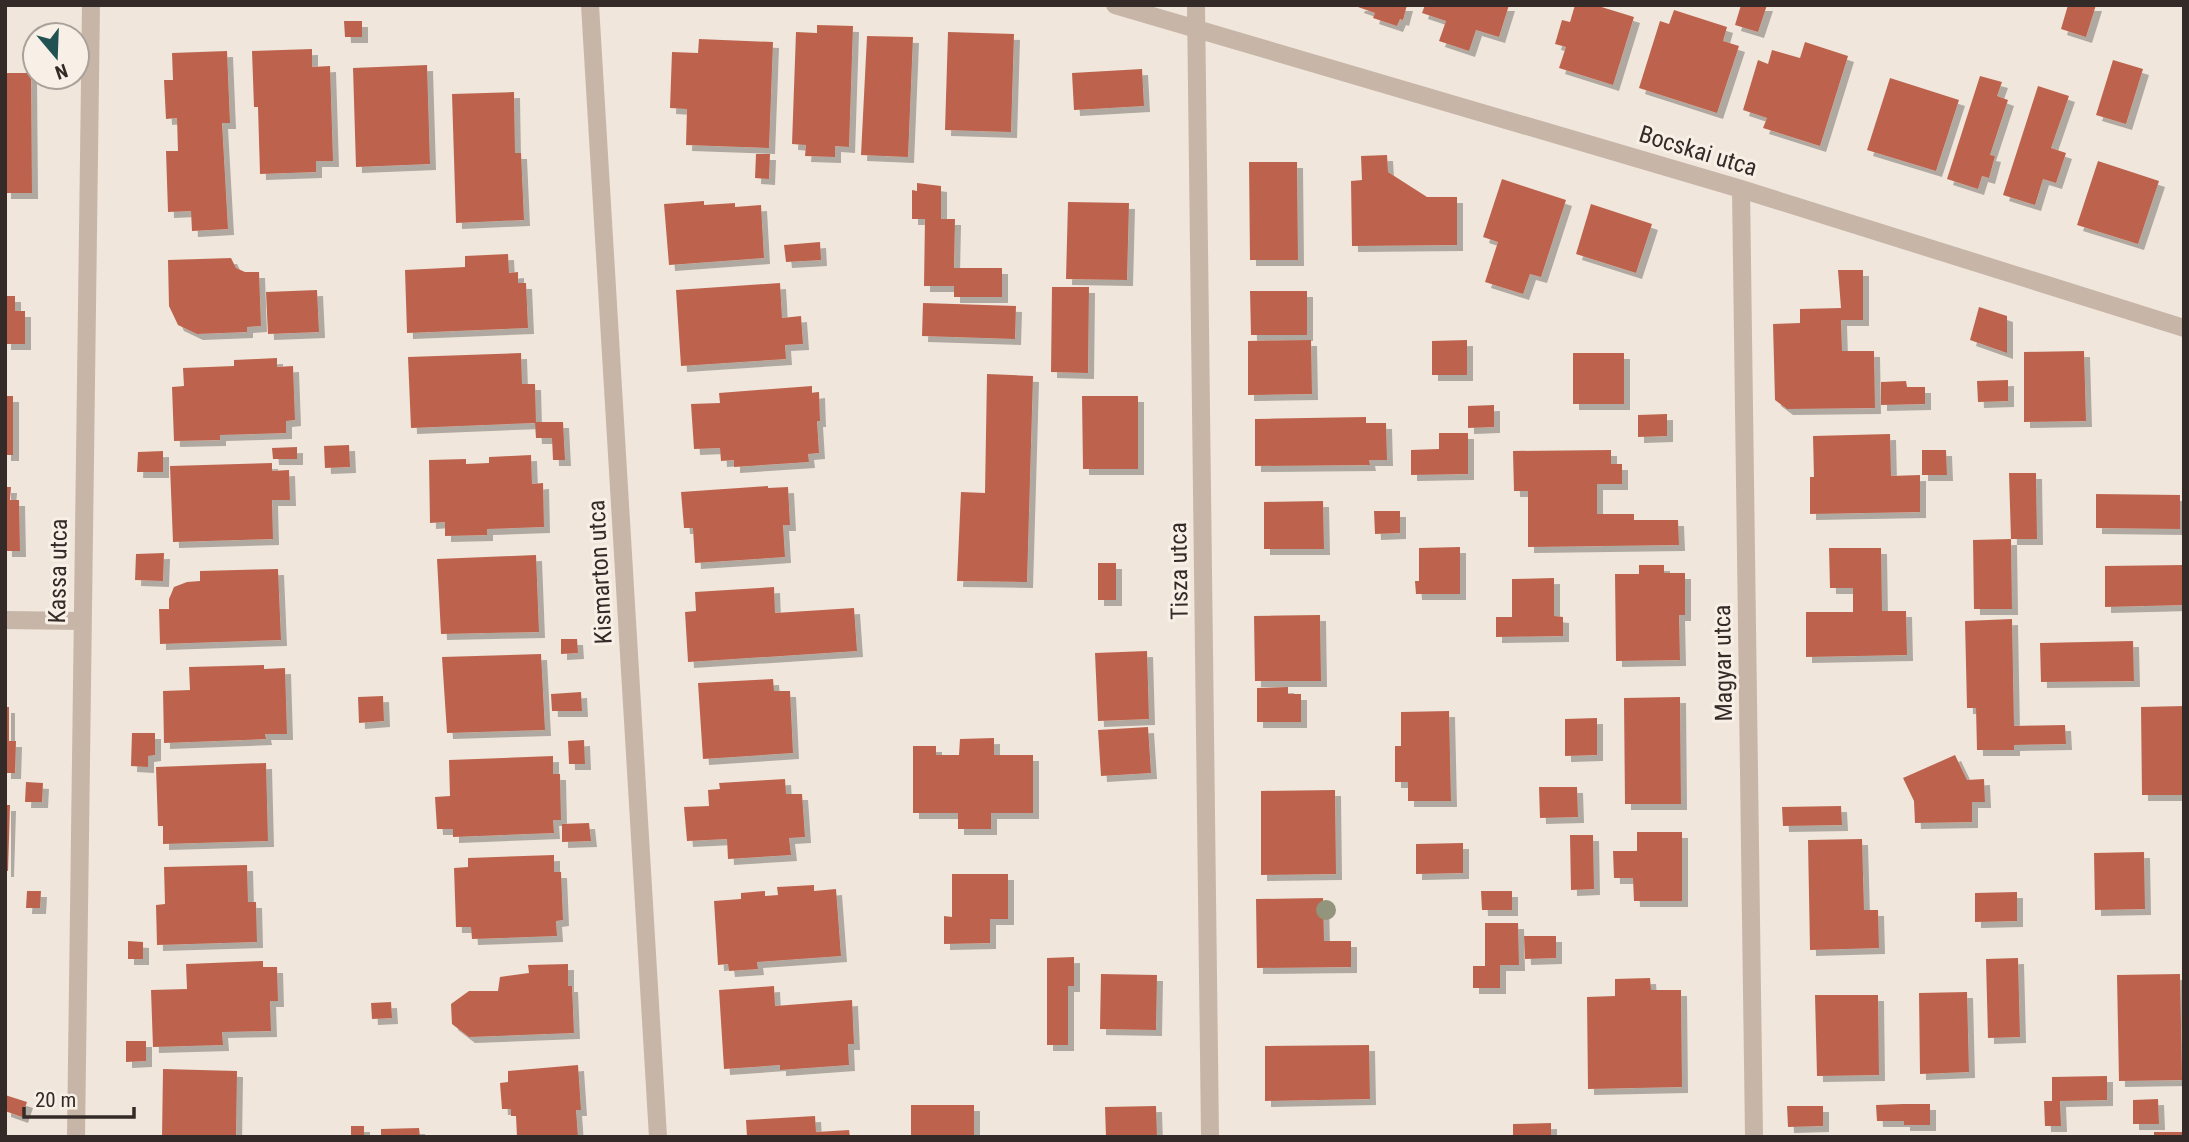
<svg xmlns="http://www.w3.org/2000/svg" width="2189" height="1142" font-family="'Roboto Condensed',sans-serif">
	<defs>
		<filter id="shadow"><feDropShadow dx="6" dy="6" stdDeviation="0" flood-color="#0004"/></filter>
	</defs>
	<rect width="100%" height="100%" fill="#f0e6db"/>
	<path fill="#bd644d" filter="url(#shadow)" d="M1359,5H1407L1403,20L1400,19L1397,26L1373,18L1375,13L1358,7Z
		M1425,5H1509L1499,37L1476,30L1469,51L1439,41L1446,21L1422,13Z
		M1575,5H1595L1634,17L1613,85L1559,68L1566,47L1555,44L1562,20L1570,22Z
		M1741,5H1767L1758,32L1735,25Z
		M2068,5H2096L2086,37L2061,29Z
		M1674,10L1727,27L1723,41L1739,46L1717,113L1639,88L1660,21L1669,24Z
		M344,21H362V37H345Z
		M817,25L853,26L849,147L835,146V157L805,156L806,145L792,144L796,32L817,33Z
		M948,32L1014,34L1011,132L945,130Z
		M867,36L913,37L908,157L861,155Z
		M699,39L773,42L769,148L686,145L687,109L670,108L672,52L698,53Z
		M1805,42L1848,56L1820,146L1763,128L1767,118L1743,110L1758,60L1768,64L1772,50L1800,58Z
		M312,49V67L330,66L333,161H316V172L260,174L258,107H254L252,51Z
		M227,51L230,123H222L228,229L192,231L191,211L168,212L166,151H178L177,118L166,119L164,80H173L172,53Z
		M2113,60L2143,69L2126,124L2096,115Z
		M427,65L430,164L356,167L353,68Z
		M1142,69L1144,106L1074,110L1072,73Z
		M5,73H31L32,193H5Z
		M1980,76L2002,82L1997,96L2008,100L1990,155L1995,156L1989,178L1982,176L1978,189L1947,179Z
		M1890,78L1959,100L1936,171L1867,150Z
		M2038,86L2069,96L2051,148L2066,153L2056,183L2043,179L2035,205L2003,195Z
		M514,92L515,153H521L524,220L456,223L452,94Z
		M756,154H770L769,179L755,178Z
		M1387,155L1388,172L1427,197H1457V245L1352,246L1351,181L1362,180L1361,156Z
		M2098,161L2159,181L2138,244L2077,225Z
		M1249,162H1297L1298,260H1250Z
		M1502,179L1566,200L1541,277L1530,274L1523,294L1485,282L1498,242L1483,237Z
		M917,183L941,186V219H955L954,268H1002V297H954V286H924L925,219H912V190L917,191Z
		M704,201V205L735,203V207L761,205L764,258L669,265L664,204Z
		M1068,202L1129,203L1127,280L1066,279Z
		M1591,204L1652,224L1636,273L1576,254Z
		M820,242L821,260L786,262L784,245Z
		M508,254L509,273L518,272V283H526L528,328L407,333L405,270L465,267V256Z
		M231,258L236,268L245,272H259L261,326L247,327V332L197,334L178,325L169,306L168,260Z
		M1838,270H1863V320H1841L1842,351H1874L1875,408L1787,409L1775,400L1773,324L1800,323V309L1841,308Z
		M780,283L782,318L801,316L803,344L785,345L786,359L681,366L676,290Z
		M1052,287H1089L1088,373L1051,372Z
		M317,290L319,332L268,334L266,292Z
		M1250,291H1307V335H1251Z
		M5,296H15V311H25V344H5Z
		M923,303L1016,306L1015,339L922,336Z
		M1979,307L2007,316V353L1970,340Z
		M1311,340L1312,394L1248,395V341Z
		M1467,340V375H1432V341Z
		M2084,351L2086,421L2024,422V352Z
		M521,353L522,384H535L536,422H563L565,460H553L552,438H536L535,423L411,428L408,357Z
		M1573,353H1624V404H1573Z
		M277,358V367L293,366L295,420L286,421V433L220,435V440L174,441L172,387L184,386L183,368L234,366V360Z
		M987,374L1033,376L1027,582L957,581L961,492L985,493Z
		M2008,380V401L1978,402L1977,381Z
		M1906,381L1907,387H1925V404L1881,405V382Z
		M812,386V393L819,392L820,421H817L819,453L808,454L809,462L734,467V460L721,461L720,448L694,449L691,404L720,403L719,393Z
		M5,396H13V455H5Z
		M1082,396H1138V469H1083Z
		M1494,405V427L1468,428V406Z
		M1667,414V436L1638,437V415Z
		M1366,417V423H1386L1387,460H1369L1370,465L1255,466V419Z
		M1439,433H1468V474L1411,475V450L1439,449Z
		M1890,434L1891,476L1920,475V512L1810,514V477H1814L1813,436Z
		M349,445L350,467L325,468L324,446Z
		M297,447V459H273L272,448Z
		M1611,450V464H1622V484H1597V514H1634V520H1678L1679,545L1528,547V491H1514L1513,451Z
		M1922,450H1946L1947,475H1922Z
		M163,451V472H137L138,452Z
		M531,455L532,484L543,483L544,527L487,529V535L445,536V522L430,523L429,460L466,459V464L489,463V457Z
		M272,463V471L289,470L290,500H272L273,539L173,542L170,466Z
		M2009,473H2036L2037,539H2011Z
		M768,486V488L788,487L790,525H783L785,557L695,563L693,528H684L681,492Z
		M5,487H11L10,500H19L20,551H6Z
		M2096,494L2180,495V529L2096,528Z
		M1323,501L1324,549H1264V502Z
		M1374,511H1400V533L1375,534Z
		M2011,539L2012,609H1974L1973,540Z
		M1460,547V594H1416L1415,581H1419V548Z
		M1829,548H1881L1882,611H1906L1907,655L1806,657V612H1853V588H1830Z
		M164,553L163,581L135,580L136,554Z
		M536,555L539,632L441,634L437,559Z
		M1098,563H1116V600H1098Z
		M1639,565H1664V573H1685V615H1679L1680,660L1616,661L1615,574H1639Z
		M2184,565V605L2105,607V566Z
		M278,569L281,640L160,644L159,609H169V599L174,587L187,582L200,581V571Z
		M1554,578V616L1563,617V636L1496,637V617H1512V579Z
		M774,587L775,613L854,608L857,651L688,662L685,612L696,611L695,592Z
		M1320,615L1321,681H1255L1254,616Z
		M2012,619L2014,726L2065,725L2066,744L2014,745V750H1977L1976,708H1967L1965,621Z
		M561,639H577L578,653L561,654Z
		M2133,641L2134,681L2041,682L2040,643Z
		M1147,651L1149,719L1098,721L1095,653Z
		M541,654L545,730L447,733L442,657Z
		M264,665V669L285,668L287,734H265L266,739L164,743L163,691L190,690L189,667Z
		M773,679L774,691H790L793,753L703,759L698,683Z
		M1288,687V694H1301V722H1257V688Z
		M581,692L582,711H552L551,694Z
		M383,696L384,721L359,723L358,697Z
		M1680,697L1681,804H1625L1624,698Z
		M2184,706V795H2142L2141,707Z
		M5,707H9V741H16L15,773H5Z
		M1449,711L1451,801H1408V782H1395V746H1401V712Z
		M1597,718V755L1565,756V719Z
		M1148,727L1151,773L1101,776L1098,730Z
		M132,733H155V755L148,756V767L131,766Z
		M994,738V755H1033V813H991V829H958V813H913V746H936V755H959L960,739Z
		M584,740L585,764H569L568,741Z
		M1955,755L1967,780L1984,779L1985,802H1972V822L1915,823L1914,801L1903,778Z
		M553,756V774H560L561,820H553L554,833L453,837V829H437L435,797L450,796L449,760Z
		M266,763L268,841L163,844V826H158L156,767Z
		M785,779L786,794H802L805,837L789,838L791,855L728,859L727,839L687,841L684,807L709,806L708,790L720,789L719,783Z
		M26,782L43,783L42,802H25Z
		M1539,787H1577L1578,817L1540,818Z
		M1335,790L1336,874L1261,875V791Z
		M5,805H10L8,871H5Z
		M1841,806L1842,825L1783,826L1782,807Z
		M589,823L591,841L562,842V824Z
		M1637,832H1682V901H1634L1633,878H1614L1613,851H1637Z
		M1570,835H1593L1594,889L1571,890Z
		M1862,839L1864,910H1878L1879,948L1810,950L1808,840Z
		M1463,843V873L1416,874V844Z
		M2144,852L2145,909L2095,910L2094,853Z
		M554,855V872H561L563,920L556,921L557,936L472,939L471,927H456L454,868L468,867V858Z
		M247,865L248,902H256L257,942L157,945L156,905L165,904L164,867Z
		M952,874H1008V919H990V943L944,944V916L952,917Z
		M814,885V891L836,889L841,956L757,962L758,969L729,971L728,964L718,965L714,901L741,899V893L765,891V896L778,895L777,887Z
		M27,891H41L40,908H26Z
		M1481,891H1512V910H1482Z
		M2017,892V921L1975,922V893Z
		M1323,898L1324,941H1351V967L1257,968L1256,899Z
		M1485,923H1518L1519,965H1500V988H1473V966H1485Z
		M1524,936H1556V958L1525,959Z
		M128,941L143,942V959H128Z
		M1074,957V986H1068V1045H1047V958Z
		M2018,958L2020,1037L1988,1038L1986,959Z
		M263,961V967H277L278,1001H270L271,1031L222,1032L223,1045L153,1047L151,990L187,989L186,964Z
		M568,964V986H572L574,1033L469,1037L452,1024L451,1004L469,991H498L500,977L529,973L528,965Z
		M1101,974L1157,975L1156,1030L1100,1029Z
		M2180,974L2182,1080L2119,1081L2117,975Z
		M1650,978L1651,990H1681L1682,1087L1588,1089L1587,997L1615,996V979Z
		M774,986L775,1006L852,1000L854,1044H848L849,1065L780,1070V1065L724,1069L719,990Z
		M1967,992L1969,1072L1920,1074L1919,993Z
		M1815,995H1878L1879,1075L1817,1076Z
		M391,1002L392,1018L372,1019L371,1003Z
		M126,1041H146V1061L126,1062Z
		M1369,1045L1370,1099L1265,1101V1046Z
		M578,1065L581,1110H576L578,1137H517L516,1116H511V1109H502L500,1083L508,1082V1071Z
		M163,1069L237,1071L236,1137H162Z
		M2107,1076V1100L2060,1101L2061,1126H2045L2044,1101H2052V1077Z
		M5,1095L27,1102L22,1117L5,1111Z
		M2158,1099L2159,1124H2133V1100Z
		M1903,1104H1930V1125H1904V1121H1877L1876,1105Z
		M911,1105H974V1137H911Z
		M1156,1106L1157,1137H1106L1105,1107Z
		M1787,1106H1823V1126L1788,1127Z
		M815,1116L816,1132L849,1130L850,1137H747L746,1120Z
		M1551,1123V1137H1513V1124Z
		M351,1126H364V1137H351Z
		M419,1128L420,1137H381V1129Z
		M2154,1132H2184V1137H2154Z"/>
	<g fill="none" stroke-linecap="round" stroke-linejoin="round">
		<path stroke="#c7b5a8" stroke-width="18" d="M590,5L658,1137
			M1115,5L1741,189L2184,328
			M1196,5L1210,1137
			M1741,189L1754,1137
			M5,620L81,621
			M76,1137L91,5"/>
	</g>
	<circle fill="#92947c" cx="1326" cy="910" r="10"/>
	<g text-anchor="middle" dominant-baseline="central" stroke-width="6" stroke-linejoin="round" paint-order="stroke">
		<g font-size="24" fill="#342b28" stroke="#f8f0e7">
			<text transform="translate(1698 151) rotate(17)">Bocskai utca</text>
			<text transform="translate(58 571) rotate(-89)">Kassa utca</text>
			<text transform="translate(1179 571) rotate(-91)">Tisza utca</text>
			<text transform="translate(600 572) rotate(-93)">Kismarton utca</text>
			<text transform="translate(1723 663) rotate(-91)">Magyar utca</text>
		</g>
	</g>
	<rect width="2189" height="1142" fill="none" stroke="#342b28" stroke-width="14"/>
	<g transform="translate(56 56) rotate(161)"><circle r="33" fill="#f8f0e7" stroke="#aaa19b" stroke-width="2"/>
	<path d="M0-5L12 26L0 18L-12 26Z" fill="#215153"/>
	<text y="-10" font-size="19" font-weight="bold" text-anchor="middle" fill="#342b28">N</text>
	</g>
	<path d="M24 1107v10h110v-10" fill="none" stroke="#342b28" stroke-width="3.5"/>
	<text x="35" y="1107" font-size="21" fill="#342b28" stroke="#f8f0e7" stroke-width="5" paint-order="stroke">20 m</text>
</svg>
